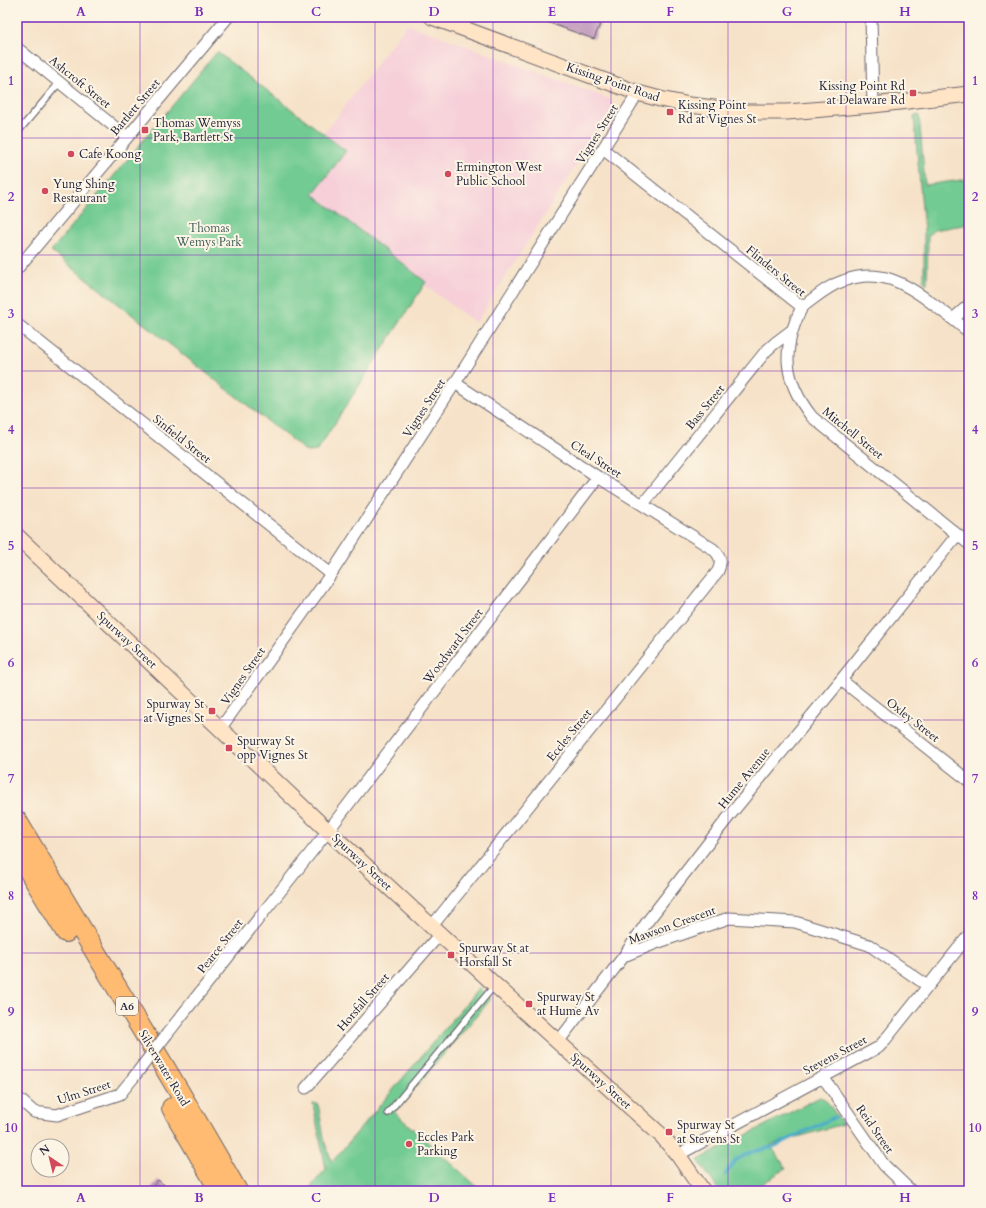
<svg xmlns="http://www.w3.org/2000/svg" width="986" height="1208" font-family="Cardo,serif">
	<rect width="100%" height="100%" fill="#fcf5e5"/>
	<filter id="ink" filterUnits="userSpaceOnUse"><feTurbulence type="fractalNoise" baseFrequency=".025" numOctaves="2"/><feDisplacementMap in="SourceGraphic" scale="8" xChannelSelector="R" yChannelSelector="G"/><feConvolveMatrix kernelMatrix="1 2 1 2 8 2 1 2 1" color-interpolation-filters="sRGB"/></filter>
	<filter id="wash" filterUnits="userSpaceOnUse"><feTurbulence type="fractalNoise" baseFrequency=".012" numOctaves="4" result="noise"/><feDisplacementMap in="SourceGraphic" scale="16" xChannelSelector="R" yChannelSelector="G"/><feGaussianBlur stdDeviation="0.9" result="paint"/><feColorMatrix in="noise" values="0 0 0 0 0 0 0 0 0 0 0 0 0 0 0 0 0 1.4 0 .05"/><feComposite in="paint" operator="in"/></filter>
	<g filter="url(#wash)">
		<rect width="100%" height="100%" fill="#f6e2c8"/>
		<path fill="#f6cfd9" d="M407,24L610,99L614,106L476,323L307,198L323,135Z"/>
		<path fill="#72cb92" stroke="#4a7666" d="M217,52L346,151L313,194L426,282L317,451L307,452L51,251Z
			M919,115L925,185L969,179V224L934,230L928,236L927,284L922,280L924,278V231L914,116Z
			M479,988L491,999L394,1112L482,1191H307L326,1169L313,1104H318L325,1143L332,1162Z
			M820,1097L825,1099L843,1124L770,1145L786,1168L751,1191H719L698,1160Z"/>
		<g fill="none" stroke-linecap="round" stroke-linejoin="round">
			<path stroke="#4caccb" stroke-width="3.5" d="M725,1175L736,1160L751,1152L773,1147L835,1117"/>
		</g>
		<g id="blocks">
			<path fill="#bf98bc" d="M536,17H603L594,39L536,18Z
				M158,1180L172,1191H149Z"/>
		</g>
	</g>
	<g filter="url(#ink)">
		<use href="#blocks" fill-opacity="0" stroke="#6c656c" stroke-width="1"/>
		<g fill="none" stroke-linecap="round" stroke-linejoin="round">
			<defs>
				<path id="lane" d="M17,133L59,83
					M388,1113L495,985"/>
				<path id="street" d="M871,17L873,105
					M17,48L127,137
					M603,149L802,307C815,298 827,286 843,281C879,268 904,282 933,304C945,313 957,322 969,332
					M17,269L228,17
					M802,307C781,349 783,380 812,417L969,544
					M953,319L969,305
					M17,324L331,574
					M643,504L766,351L775,343L791,331
					M841,680L969,781
					M220,729L331,574L455,383L638,93
					M432,926L718,571C722,562 721,556 713,549L598,477L455,383
					M624,956L659,942L729,918L795,922L869,945L928,986
					M167,1034L328,831L598,477
					M558,1042L624,956L647,922L730,815L841,680L957,535
					M823,1077L884,1165L911,1191
					M306,1088L440,934
					M17,1097L34,1112L57,1115L120,1094L133,1078
					M678,1155L879,1047L885,1040L969,935
					M968,1191L969,1189"/>
				<path id="secondary" d="M432,17L638,93L660,99L690,105L746,112H787L873,105L969,94
					M17,536L328,831L495,985L662,1136L678,1155L703,1191"/>
				<path id="highway" d="M17,821C90,945 166,1066 237,1191
					M17,851L66,932
					M172,1108L220,1191"/>
			</defs>
			<use href="#lane" stroke="#6c656c" stroke-width="8"/>
			<use href="#street" stroke="#6c656c" stroke-width="13"/>
			<use href="#secondary" stroke="#6c656c" stroke-width="17"/>
			<use href="#highway" stroke="#6c656c" stroke-width="22"/>
			<use href="#lane" stroke="#fff" stroke-width="5.5"/>
			<use href="#street" stroke="#fff" stroke-width="11"/>
			<use href="#secondary" stroke="#ffe4c6" stroke-width="15"/>
			<use href="#highway" stroke="#febb71" stroke-width="20"/>
			<defs>
				<path id="street-bridge" d="M133,1078L167,1034"/>
			</defs>
			<use href="#street-bridge" stroke="#6c656c" stroke-width="13" stroke-linecap="butt"/>
			<use href="#street-bridge" stroke="#fff" stroke-width="11"/>
		</g>
	</g>
	<path fill="none" stroke="#7b2cbf" stroke-width="1" stroke-opacity="0.55" d="M140,17V1191M258,17V1191M375,17V1191M493,17V1191M611,17V1191M728,17V1191M846,17V1191M17,138H969M17,255H969M17,371H969M17,488H969M17,604H969M17,720H969M17,837H969M17,953H969M17,1070H969"/>
	<g fill="#d1495b" stroke="#fcf5e5" stroke-width="1.5">
		<rect x="909" y="89" width="8" height="8" rx="2"/>
		<rect x="666" y="108" width="8" height="8" rx="2"/>
		<rect x="141" y="126" width="8" height="8" rx="2"/>
		<circle cx="71" cy="154" r="4"/>
		<circle cx="448" cy="174" r="4"/>
		<circle cx="45" cy="191" r="4"/>
		<rect x="208" y="707" width="8" height="8" rx="2"/>
		<rect x="225" y="744" width="8" height="8" rx="2"/>
		<rect x="447" y="951" width="8" height="8" rx="2"/>
		<rect x="525" y="1000" width="8" height="8" rx="2"/>
		<rect x="665" y="1128" width="8" height="8" rx="2"/>
		<circle cx="409" cy="1144" r="4"/>
	</g>
	<g text-anchor="middle" dominant-baseline="central" stroke-width="4" stroke-linejoin="round" paint-order="stroke">
		<rect fill="#fcf5e5" stroke="#63616e" stroke-width="1" x="116" y="997" width="22" height="18" rx="3"/>
		<g font-size="11" font-weight="bold" fill="#22223b">
			<text x="127" y="1006">A6</text>
		</g>
		<g font-size="12" fill="#22223b" stroke="#fcf5e5">
			<text transform="translate(80 82) rotate(39)">Ashcroft Street</text>
			<text transform="translate(613 82) rotate(19)">Kissing Point Road</text>
			<text transform="translate(135 107) rotate(-50)">Bartlett Street</text>
			<text transform="translate(597 134) rotate(-58)">Vignes Street</text>
			<text transform="translate(776 271) rotate(39)">Flinders Street</text>
			<text transform="translate(705 407) rotate(-51)">Bass Street</text>
			<text transform="translate(424 408) rotate(-57)">Vignes Street</text>
			<text transform="translate(853 433) rotate(39)">Mitchell Street</text>
			<text transform="translate(182 439) rotate(38)">Sinfield Street</text>
			<text transform="translate(596 459) rotate(33)">Cleal Street</text>
			<text transform="translate(127 640) rotate(43)">Spurway Street</text>
			<text transform="translate(453 646) rotate(-53)">Woodward Street</text>
			<text transform="translate(243 676) rotate(-55)">Vignes Street</text>
			<text transform="translate(913 720) rotate(38)">Oxley Street</text>
			<text transform="translate(569 735) rotate(-51)">Eccles Street</text>
			<text transform="translate(744 778) rotate(-51)">Hume Avenue</text>
			<text transform="translate(362 862) rotate(43)">Spurway Street</text>
			<text transform="translate(672 925) rotate(-20)">Mawson Crescent</text>
			<text transform="translate(220 946) rotate(-52)">Pearce Street</text>
			<text transform="translate(363 1002) rotate(-49)">Horsfall Street</text>
			<text transform="translate(835 1055) rotate(-28)">Stevens Street</text>
			<text transform="translate(164 1068) rotate(59)">Silverwater Road</text>
			<text transform="translate(601 1081) rotate(42)">Spurway Street</text>
			<text transform="translate(84 1092) rotate(-18)">Ulm Street</text>
			<text transform="translate(875 1129) rotate(55)">Reid Street</text>
		</g>
		<g font-size="12" fill="#22223b" stroke="#fcf5e5" text-anchor="start">
			<text x="905" y="86" text-anchor="end">Kissing Point Rd<tspan x="905" dy="14">at Delaware Rd</tspan></text>
			<text x="678" y="105">Kissing Point<tspan x="678" dy="14">Rd at Vignes St</tspan></text>
			<text x="153" y="123">Thomas Wemyss<tspan x="153" dy="14">Park, Bartlett St</tspan></text>
			<text x="79" y="154">Cafe Koong</text>
			<text x="456" y="167">Ermington West<tspan x="456" dy="14">Public School</tspan></text>
			<text x="53" y="184">Yung Shing<tspan x="53" dy="14">Restaurant</tspan></text>
			<text x="204" y="704" text-anchor="end">Spurway St<tspan x="204" dy="14">at Vignes St</tspan></text>
			<text x="237" y="741">Spurway St<tspan x="237" dy="14">opp Vignes St</tspan></text>
			<text x="459" y="948">Spurway St at<tspan x="459" dy="14">Horsfall St</tspan></text>
			<text x="537" y="997">Spurway St<tspan x="537" dy="14">at Hume Av</tspan></text>
			<text x="677" y="1125">Spurway St<tspan x="677" dy="14">at Stevens St</tspan></text>
			<text x="417" y="1137">Eccles Park<tspan x="417" dy="14">Parking</tspan></text>
		</g>
		<g font-size="12" fill="#3e5d59" stroke="#fcf5e5">
			<text x="209" y="228">Thomas<tspan x="209" dy="14">Wemys Park</tspan></text>
		</g>
	</g>
	<rect width="986" height="1208" fill="none" stroke="#fcf5e5" stroke-width="44"/>
	<g transform="translate(50 1158) rotate(325)"><circle r="19" fill="#fcf5e5" stroke="#a5a1a1"/>
	<path d="M0-3L7 15L0 10L-7 15Z" fill="#d1495b"/>
	<text y="-6" font-size="11" font-weight="bold" text-anchor="middle" fill="#22223b">N</text>
	</g>
	<rect x="22" y="22" width="942" height="1164" fill="none" stroke="#7b2cbf" stroke-width="1.5"/>
	<g font-size="13" text-anchor="middle" font-weight="bold" fill="#7b2cbf">
		<text x="81" y="16">A</text>
		<text x="199" y="16">B</text>
		<text x="316" y="16">C</text>
		<text x="434" y="16">D</text>
		<text x="552" y="16">E</text>
		<text x="670" y="16">F</text>
		<text x="787" y="16">G</text>
		<text x="905" y="16">H</text>
		<text x="11" y="85">1</text>
		<text x="975" y="85">1</text>
		<text x="11" y="201">2</text>
		<text x="975" y="201">2</text>
		<text x="11" y="318">3</text>
		<text x="975" y="318">3</text>
		<text x="11" y="434">4</text>
		<text x="975" y="434">4</text>
		<text x="11" y="550">5</text>
		<text x="975" y="550">5</text>
		<text x="11" y="667">6</text>
		<text x="975" y="667">6</text>
		<text x="11" y="783">7</text>
		<text x="975" y="783">7</text>
		<text x="11" y="900">8</text>
		<text x="975" y="900">8</text>
		<text x="11" y="1016">9</text>
		<text x="975" y="1016">9</text>
		<text x="11" y="1132">10</text>
		<text x="975" y="1132">10</text>
		<text x="81" y="1202">A</text>
		<text x="199" y="1202">B</text>
		<text x="316" y="1202">C</text>
		<text x="434" y="1202">D</text>
		<text x="552" y="1202">E</text>
		<text x="670" y="1202">F</text>
		<text x="787" y="1202">G</text>
		<text x="905" y="1202">H</text>
	</g>
</svg>
